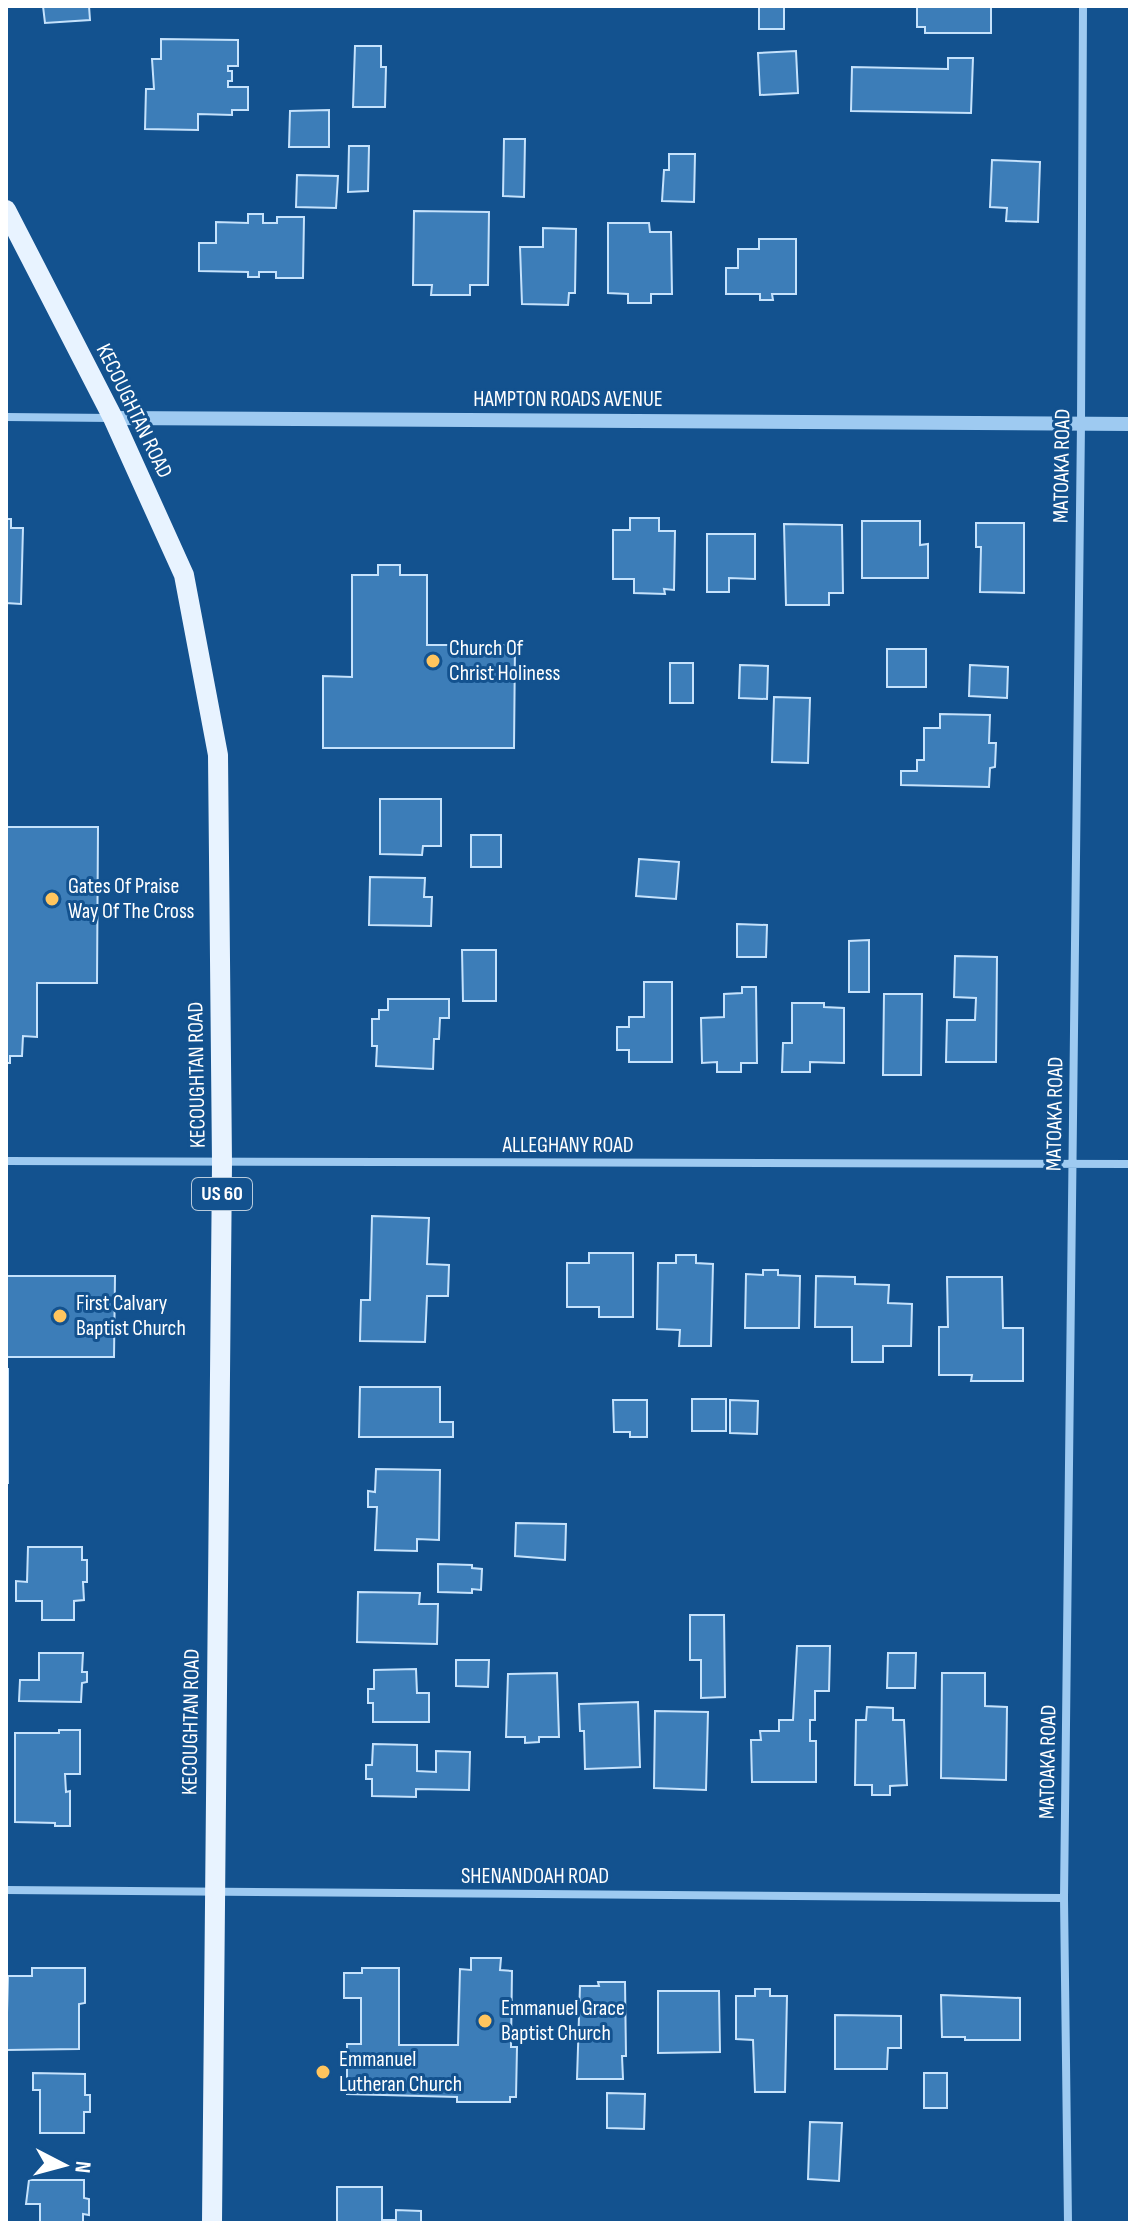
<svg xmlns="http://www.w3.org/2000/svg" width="1136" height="2229" font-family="'Sofia Sans Condensed',sans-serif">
	<rect width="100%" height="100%" fill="#13528f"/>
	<path fill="#3c7db8" stroke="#c5e2fc" stroke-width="2" d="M43,6H89L90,20L45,23Z
		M759,6H784V29H759Z
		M917,6H1002V7H991V33H925V27H917Z
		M161,39L238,40V66H228V71H232V81H228V87H248V110H232V115L198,114V130L145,129L146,89H154L152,59H161Z
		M355,46H381V67H386L385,107H353Z
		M796,51L798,93L760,95L758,53Z
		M948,58H973L971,113L851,111L852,67L948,69Z
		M329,110V147H289L290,111Z
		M504,139H525L524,197L503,196Z
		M349,146H369L368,191L348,192Z
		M669,154H695L694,202L662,201L664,170H669Z
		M992,160L1040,162L1038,222L1006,221L1007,208L990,207Z
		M297,175L338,176L336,208L296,207Z
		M414,211L489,212L488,285H470V295H431L432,285H413Z
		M248,214H263V223H277V217H304L303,278H276V272H259V277H248V272L199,271V243H216V222L248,223Z
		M608,223H649L650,232H671L672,294H651V303H628V294L608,293Z
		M543,228L576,229L575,293H569L568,305L522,304L520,247H543Z
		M759,239H796V294H772L773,300H760V294H726V268H738V249H759Z
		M630,518H659V531H675L674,590L664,589L665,594L634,593V579H613V530H630Z
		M6,519H11V528H23L21,604L6,603Z
		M862,521H920V545L928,544V578H862Z
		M976,523H1024V593L980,592L981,547H976Z
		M784,524L842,525L843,593H829V605H786Z
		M707,534H755V579L729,578V592H707Z
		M378,565H400V575H427V645H515L514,748H323V676L352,677V575H378Z
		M887,649H926V687H887Z
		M670,663H693V703H670Z
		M740,665L768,666L767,699L739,698Z
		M970,665L1008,667L1007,698L969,696Z
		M774,697L810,698L808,763L772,762Z
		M940,714L990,715L989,743H996L995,767L990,768L989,787L901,785V771H917V760H924V728H940Z
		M380,799H441V846H423L422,855L380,854Z
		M6,827H98L97,983H37V1037L23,1036L22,1056H10V1063H6Z
		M471,835H501V867H471Z
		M639,859L679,862L676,899L636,896Z
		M370,877L425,878L424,897H432L431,926L369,925Z
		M737,924L767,925L766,957H737Z
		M869,940V992H849V941Z
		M462,950H496V1001H463Z
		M955,956L997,957L996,1062H946L947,1020H975L976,998L954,997Z
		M644,982H672V1062H629V1050H617V1027H629V1017H644Z
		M742,987H756L757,1063H741V1072H717V1062L702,1063L701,1018L724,1017V994L742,993Z
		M884,994H922L921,1075H883Z
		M388,999H449V1018H440L439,1039H434L433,1069L376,1066L377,1046H372V1019H379V1010H388Z
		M792,1003H824V1007L844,1008V1063L810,1062V1072H782L783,1043H792Z
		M372,1216L429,1218L427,1264L449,1265L448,1296H427L425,1342L360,1341L361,1300H370Z
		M589,1253H633V1317H599V1307H567V1263H589Z
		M676,1255H696V1263L713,1264L711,1346H679L680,1330L657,1329L658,1263H676Z
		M763,1270H778V1275L800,1276L799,1328H745L746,1274L763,1275Z
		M6,1276H115L114,1357H6Z
		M816,1276L855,1277V1284L889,1285L888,1303L912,1304L911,1346H883V1362H852V1327H815Z
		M947,1277H1002L1003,1328H1023V1381H971L972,1375H939V1327H948Z
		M6,1369H8V1483H6Z
		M360,1387H440V1422H453V1437H359Z
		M692,1399H726V1431H692Z
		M613,1400H647V1437H630V1432H614Z
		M730,1400L758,1401L757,1434L730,1433Z
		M376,1469L440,1470L439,1540L417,1539V1551L375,1550L377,1507H368V1491L375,1492Z
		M516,1523L566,1524L565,1560L515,1556Z
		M28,1547H82V1560H87V1582H83L84,1600L74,1601V1620H42V1601H16V1581L27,1582Z
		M438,1564L472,1565V1568L482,1569L481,1590L472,1589V1593L438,1592Z
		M358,1592L420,1593L419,1604H438L437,1644L357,1642Z
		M690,1615H724L725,1697L701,1698V1660H690Z
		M797,1646H830L829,1691H815V1720H810V1741H816V1782H752L751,1740H761L760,1731H779V1720H793Z
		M39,1653H83L82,1672H87V1682L82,1683L81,1702L19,1701L20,1680H39Z
		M888,1653H916L915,1688H887Z
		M456,1660H489L488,1687L456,1686Z
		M416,1669L417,1693H429V1722H373V1703H368V1689H374V1670Z
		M557,1673L559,1737H539V1742L525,1743V1737H506L508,1674Z
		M942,1673H985V1706L1007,1707L1006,1780L941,1778Z
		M638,1702L640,1767L585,1769L584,1731H580L579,1704Z
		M867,1707L893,1708V1720H904L907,1785L890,1786V1795H872V1785H855L856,1720H866Z
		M655,1711L708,1712L706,1790L654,1788Z
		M59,1730H80V1774H65L66,1792L70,1791V1826H55V1823L15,1822V1733H59Z
		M373,1744L417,1745V1771L436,1772V1751L470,1752L469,1790L416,1789V1797L372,1796V1779H366V1765H372Z
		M471,1958H501L500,1970L512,1971L511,2047H517L516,2097H510V2102H457V2097L347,2094V2044H361V1998H344V1973H362V1968H399V2045H458L460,1969L471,1970Z
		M32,1968H85V2003L79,2004V2049L6,2050L8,1976H32Z
		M598,1982H625L626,2056H622L623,2079H577L580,1986H599Z
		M755,1989H770V1996H787L785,2092H755L753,2040L736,2039V1996H755Z
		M658,1991H719L720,2052L658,2053Z
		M941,1995L1020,1998V2040H965V2037H942Z
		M835,2015L901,2016V2048H888L887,2069H835Z
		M33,2073L85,2074V2095H90V2112H84V2133H40V2090H33Z
		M924,2073H947V2108H924Z
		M607,2093L645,2094L644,2129L607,2128Z
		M810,2122L842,2123L839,2181L808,2179Z
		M29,2180H84V2198L89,2199V2215L83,2214V2223H40V2204H26Z
		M337,2187H382V2220H396V2210L421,2211V2223H337Z"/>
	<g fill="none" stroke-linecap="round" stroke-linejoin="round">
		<path stroke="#9ecaf1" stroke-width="8" d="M6,417L112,418
			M6,1161L1130,1164
			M6,1890L1064,1898
			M1068,2223L1064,1898L1081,424L1083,6"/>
		<path stroke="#9ecaf1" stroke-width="14" d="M113,418L1130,424"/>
		<path stroke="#e8f3ff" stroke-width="20" d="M6,210L113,418L184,575L218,755L222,1163L212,2223"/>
	</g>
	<g fill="#ffc55e" stroke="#13528f" stroke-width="3">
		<circle cx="433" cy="661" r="8"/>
		<circle cx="52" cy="899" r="8"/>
		<circle cx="60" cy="1316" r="8"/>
		<circle cx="485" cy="2021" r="8"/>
		<circle cx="323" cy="2072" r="8"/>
	</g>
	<g text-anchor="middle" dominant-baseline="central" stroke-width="6" stroke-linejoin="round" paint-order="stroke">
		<rect fill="#13528f" stroke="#b8cbdd" stroke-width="2" x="192" y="1178" width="60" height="32" rx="6"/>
		<g font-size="20" font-weight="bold" fill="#fff">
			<text x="222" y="1194">US 60</text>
		</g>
		<g font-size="22" fill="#fff" stroke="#13528f">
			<text x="568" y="399">HAMPTON ROADS AVENUE</text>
			<text transform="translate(134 411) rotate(64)">KECOUGHTAN ROAD</text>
			<text transform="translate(1062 466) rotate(-89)">MATOAKA ROAD</text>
			<text transform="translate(197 1075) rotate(-91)">KECOUGHTAN ROAD</text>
			<text transform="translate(1055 1114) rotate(-89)">MATOAKA ROAD</text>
			<text x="568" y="1145">ALLEGHANY ROAD</text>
			<text transform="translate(191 1722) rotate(-89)">KECOUGHTAN ROAD</text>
			<text transform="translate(1048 1762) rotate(-89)">MATOAKA ROAD</text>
			<text x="535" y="1876">SHENANDOAH ROAD</text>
		</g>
		<g font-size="22" fill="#fff" stroke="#13528f" text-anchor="start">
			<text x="449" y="648">Church Of<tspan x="449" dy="25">Christ Holiness</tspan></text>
			<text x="68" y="886">Gates Of Praise<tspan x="68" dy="25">Way Of The Cross</tspan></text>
			<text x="76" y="1303">First Calvary<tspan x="76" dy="25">Baptist Church</tspan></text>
			<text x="501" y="2008">Emmanuel Grace<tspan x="501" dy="25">Baptist Church</tspan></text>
			<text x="339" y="2059">Emmanuel<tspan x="339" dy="25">Lutheran Church</tspan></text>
		</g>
	</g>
	<rect width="1136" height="2229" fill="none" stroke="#ffffff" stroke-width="16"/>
	<g transform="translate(64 2165) rotate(96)" stroke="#13528f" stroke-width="6" paint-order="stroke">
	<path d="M0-6L14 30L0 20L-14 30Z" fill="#ffffff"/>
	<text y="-12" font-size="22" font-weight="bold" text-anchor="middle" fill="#ffffff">N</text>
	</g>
</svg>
